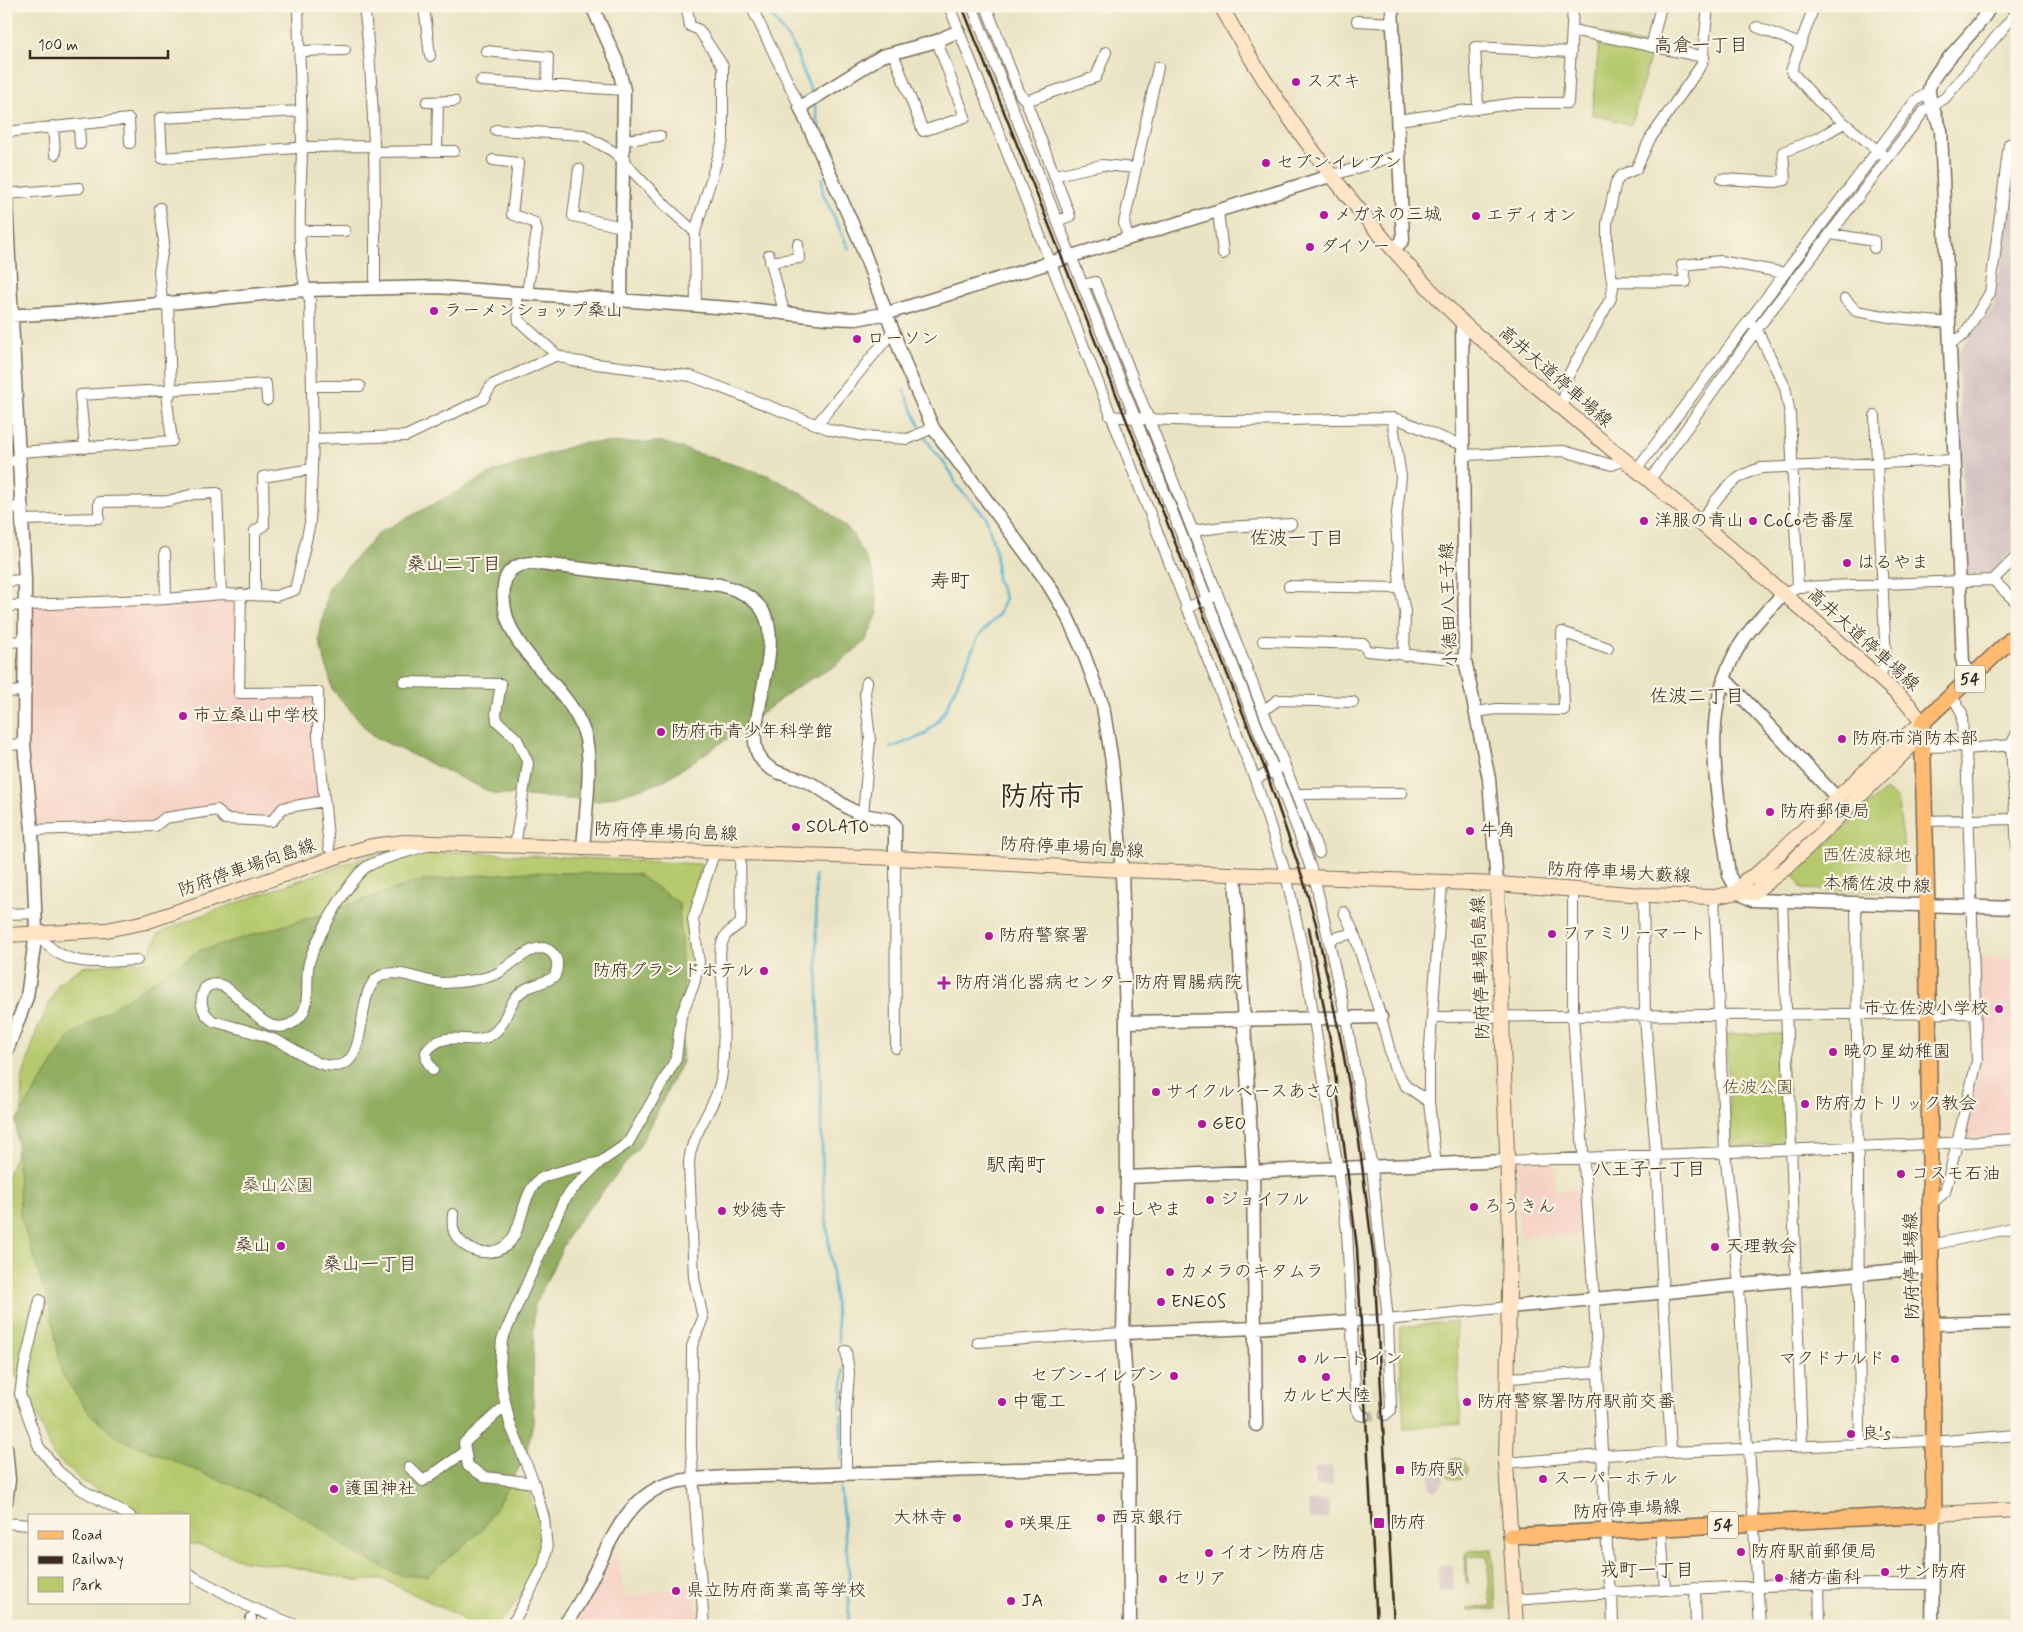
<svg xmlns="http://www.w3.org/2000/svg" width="2023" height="1632" font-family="Mynerve,'Klee One',sans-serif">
	<rect width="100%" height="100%" fill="#fcf5e5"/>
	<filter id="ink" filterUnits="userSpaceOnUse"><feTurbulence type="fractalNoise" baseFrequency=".02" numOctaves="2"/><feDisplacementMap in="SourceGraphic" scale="10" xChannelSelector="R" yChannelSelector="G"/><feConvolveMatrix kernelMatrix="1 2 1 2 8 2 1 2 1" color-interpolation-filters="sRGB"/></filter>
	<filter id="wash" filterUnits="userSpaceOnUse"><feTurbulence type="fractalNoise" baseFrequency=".0096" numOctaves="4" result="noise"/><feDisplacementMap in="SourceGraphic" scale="20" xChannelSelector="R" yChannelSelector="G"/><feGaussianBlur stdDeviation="1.12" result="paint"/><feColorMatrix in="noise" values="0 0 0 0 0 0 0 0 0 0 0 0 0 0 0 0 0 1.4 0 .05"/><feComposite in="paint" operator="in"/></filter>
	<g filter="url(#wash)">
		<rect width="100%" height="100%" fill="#eae3c3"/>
		<path fill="#f6d1c5" d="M241,594L238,688L318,692L324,801L283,808L272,821L225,819L217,810L165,818L155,826L32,830L26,606Z
			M2013,925H2017V1135L1962,1138L1982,1060L1978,959H2014Z
			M1522,1161H1554L1555,1190L1583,1189L1585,1234L1520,1237L1518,1166Z
			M616,1553L625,1597L692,1586L700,1626H573L590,1602Z"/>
		<path fill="#d1bfbf" d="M2015,146H2017V547L1990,573H1966L1958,353L1993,307L2003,252Z
			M1442,1462L1444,1479L1435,1491L1431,1490L1429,1465Z
			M1332,1466L1334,1485L1316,1486L1314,1468Z
			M1328,1500L1329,1518L1309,1519L1308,1501Z
			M1452,1564L1454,1591L1439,1592L1437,1565Z"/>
		<path fill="#b6c96d" stroke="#787a46" d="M1600,35L1653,47L1631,125L1592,114Z
			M1885,790L1897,798L1903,837L1904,879L1891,893L1802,889L1794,875Z
			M402,849L701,864L690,925L695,967L690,987L568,1183L484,1480L527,1488C532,1502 539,1518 542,1532C545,1552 514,1618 494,1625C488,1628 475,1626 468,1626L457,1615L382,1579L360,1581L288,1566L245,1561L197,1544H189V1516H144L81,1480L53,1455L31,1401L15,1375L6,1324V1180L21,1140L22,1079L37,1030L59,983L82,967L145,961L159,933L187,921L369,855Z
			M1726,1034H1785L1789,1141L1786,1144L1734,1147L1733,1143H1731Z
			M1456,1321L1461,1424L1404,1428L1399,1329L1401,1327Z
			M1445 1469a11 11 0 1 1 22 0a11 11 0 1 1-22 0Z
			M1492,1549L1496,1609L1468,1611V1609L1491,1606L1487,1555L1467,1557L1468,1584L1466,1581L1465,1554L1470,1551Z"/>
		<path fill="#90ad60" stroke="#666c3f" d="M662,442L770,476L817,502L851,532L873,572L878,613L865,642L832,668L798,686L736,733L662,782L599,801L495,794L372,736L333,690L319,640L328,588L379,533L494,472L581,443Z
			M529,872L637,874L679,903L684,1002L682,1062L639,1147L571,1230L534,1307L533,1423L525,1458L483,1529L427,1576H402L345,1548L322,1529L285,1507L116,1437L89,1413L62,1374L50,1307L20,1215L16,1121L70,1036L199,951L322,914L416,882L468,876Z"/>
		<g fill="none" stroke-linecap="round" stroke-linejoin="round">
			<path stroke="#50b0cf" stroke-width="2.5" d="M765,6L794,47L812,94
				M814,102L820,132
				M822,178L823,194L849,249
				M904,391L922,431
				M890,748L924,735L938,721L946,709L978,637L999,614L1005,598L997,580L996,553L986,517L956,485C952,467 932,452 924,435
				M815,876L823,1185L839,1342
				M841,1409L844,1370
				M841,1461V1415
				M840,1488L850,1582L848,1626"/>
		</g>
	</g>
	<g filter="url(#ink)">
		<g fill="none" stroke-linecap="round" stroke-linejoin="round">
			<path stroke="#c7bea2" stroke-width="10" stroke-dasharray="10 5" stroke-linecap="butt" d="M1364,1416L1385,1415"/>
			<defs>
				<path id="minor" d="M298,6C299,55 302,103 302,152C301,189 294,268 310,300L313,439L406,436L483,399L492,385L557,355
					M364,6C376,100 375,194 375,288
					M424,6L430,56
					M751,6L800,107
					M949,6L1255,779L1286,875L1303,951L1338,1169L1347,1231L1356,1408L1360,1415L1364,1416
					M972,6L1207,599L1298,831L1316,884L1346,1018L1372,1168L1388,1320L1391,1410L1385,1415
					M986,6L1020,94L1026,101L1070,216L1057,221
					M1814,6L1791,71L1818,101L1883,155
					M687,9L690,26L699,30L723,66V140L695,232L696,305
					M1357,21L1393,23
					M1757,27L1800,44
					M1572,30L1704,57
					M1651,47L1661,6
					M299,51L345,50
					M486,51L548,57L547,85
					M893,53L923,131L965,117L937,41
					M481,81L624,90
					M1026,101L1096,77L1106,52
					M427,102L454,101
					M1478,107L1475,47L1571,52
					M301,111L160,118L162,158L310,147L373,146
					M1398,120L1517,103H1568L1573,6
					M79,124L80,144
					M53,126L55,154
					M496,130L584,135L614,152L667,207L695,232
					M6,132L129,119L130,143
					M624,140L660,136
					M437,151H454
					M374,152L437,151L438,102
					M493,160L518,163L512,214L535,223L537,231L527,293
					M579,169L573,216L622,227
					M1056,175L1102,165L1135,168
					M1330,176L1399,155
					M1722,179L1775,182L1785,180L1783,152L1818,138L1844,123
					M6,194L79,188
					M160,208L164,242L159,271L162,302
					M1218,211L1223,254
					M300,231H345
					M1831,234L1874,241V248
					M1128,238L1124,223L1158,67
					M769,255L784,312
					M770,262L799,258L798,244
					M1612,281L1686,282L1682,265L1720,261L1785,273
					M1083,285L1095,282L1319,853
					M515,292L519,321L557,355L573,361L691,376L831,430L863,436L908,439L933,428
					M1845,299L1856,311L1895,318L1950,323
					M1755,326L1785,387L1790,414L1798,587L1784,593
					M1951,343L1964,335L1990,293L2009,144L2017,143
					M313,386H360
					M1562,409L1568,376L1611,298L1613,288L1607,247V223L1616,182L1622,175L1636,169L1650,139L1702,64L1708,6
					M1110,416C1204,425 1298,419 1392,418C1417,423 1437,440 1463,444
					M1875,416L1886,663L1879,677
					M1392,418L1401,477L1396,522L1400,588L1405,611L1404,656
					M817,424L893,331
					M85,448L80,395L266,384L267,400
					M20,452L172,441L167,401L171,391L168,302
					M1464,455L1564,451L1612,465L1624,460
					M6,461L21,460
					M1636,470L1915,101L1929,92
					M1649,481L1757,329L1924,111L1945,98L2017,12
					M6,508L23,507
					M23,520L99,518V502L168,501L194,494L217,493L221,594
					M1699,522C1719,498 1728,477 1761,468L1955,460
					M1193,531L1223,527L1291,524
					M165,553L166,599
					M1993,580L2017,603
					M6,581L25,580
					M1289,586L1400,588
					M1798,587L1993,580L2017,556
					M241,594L239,693L318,692V736L329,848
					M255,595V531L264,525L263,477L312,469
					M6,606L166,599L221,594L276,596L295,590L310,523L313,439
					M1186,608L1213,597
					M1263,641L1364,644L1367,651L1465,660
					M6,642L26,641
					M404,682L501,684L496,713L497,721L517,739L528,763L515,846
					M6,692L26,691
					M1264,710L1278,700L1353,702
					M1476,712L1497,709L1564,710L1562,632L1608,648
					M2017,733L2011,745L2017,847
					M6,745L24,744
					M1923,747L1963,746
					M1966,749L2011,745
					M1255,779L1279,768
					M1298,794L1402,793
					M863,814L870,740L865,693L867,682
					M1923,821L2017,819
					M32,830L155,826L165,818L217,810L225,819L272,821L283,808L324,801
					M428,845C410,852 384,857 368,866C350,876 314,943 309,963C304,983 314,1009 294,1022C257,1047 234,966 205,988C198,1002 202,1013 213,1021C236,1028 261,1033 282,1043C301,1052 319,1070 341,1065C367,1058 357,999 375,980C390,963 424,983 443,983C461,982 479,981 496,974C511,967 538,934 554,955C559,961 557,970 555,976C543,985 527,984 517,996C507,1007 505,1027 491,1035C470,1048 446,1026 426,1052L427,1061L433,1070
					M895,858L896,1048
					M1573,890V1016L1594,1299L1609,1584L1612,1592L1613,1626
					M1643,895L1645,1017L1656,1155L1671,1452
					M1714,897L1725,1152L1739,1284L1747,1448
					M1782,899L1802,1446
					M1856,902L1860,1444
					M1344,912L1354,933L1381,1017L1394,1067L1406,1086L1429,1102
					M6,914L36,913
					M36,932C63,970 96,962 137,960
					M1330,939L1354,933
					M1433,1017L1976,1013
					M1507,1161L1930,1144L2017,1139
					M1436,1165L1429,1102V1059L1442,883
					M1930,1205L1945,1192L1977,1061L1966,749L1963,746L1962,713L1952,696
					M453,1214C452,1226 452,1233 461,1242C469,1249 476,1253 488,1252C528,1250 515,1198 540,1179C547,1174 588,1164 599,1163
					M1931,1245L2017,1227
					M40,1300L24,1368L20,1394L39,1447L59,1472L82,1490L130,1516
					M1353,1321L1388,1320L1509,1307
					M978,1342L1123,1333
					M1508,1378L1598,1372
					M506,1405L464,1443L468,1466L485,1477L534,1483
					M1933,1442L2017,1435
					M1749,1448L1760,1626
					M1506,1463L1602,1455L1927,1441
					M409,1467L423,1481L465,1452
					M846,1474V1413L849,1373L846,1351
					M6,1523L29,1525
					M1661,1528L1665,1589
					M189,1574L250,1607L298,1626
					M1819,1583L1820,1626
					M1695,1588L1696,1626
					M1515,1600C1655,1588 1793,1583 1933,1584
					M250,1626L251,1618
					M509,1626L516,1618L544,1565L547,1549L544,1518L534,1483L510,1424L502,1388L500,1365L502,1340L563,1202L572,1190L599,1163L628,1143L676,1059L681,1016L694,984L699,962L693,919L714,853
					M704,1626L691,1447L692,1346L703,1318L694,1278L689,1163C691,1129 720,1105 722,1071C724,1045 724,1017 723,991C723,973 716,955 724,938C728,931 735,927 741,923L740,853"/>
				<path id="tertiary" d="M592,6L617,62L624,90L621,300
					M1392,6L1403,240L1394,249
					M958,31L937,41L882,56L800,107L859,239L907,369L933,428L1045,579L1065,612L1082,649L1103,706L1112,762L1122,870L1126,1022L1127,1177L1123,1333L1129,1438L1130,1626
					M6,199L25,580L24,744L32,830L36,932L27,997L6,1053
					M6,316L86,311L305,290L437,287L758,310L826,318L856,319L888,313L1330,176
					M1462,321L1465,660L1489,779L1497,884
					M1784,593C1771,607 1757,620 1746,636C1694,707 1719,795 1729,875L1738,892L1752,900L2017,908
					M1972,677L1963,663L1941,130C1937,119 1931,106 1929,93C1926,73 1980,31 1990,6
					M1724,678L1838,799
					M583,849C585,816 594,761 584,732C565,677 497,650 504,586C506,569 517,564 532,563L720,585C771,598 775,626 766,673C762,693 758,712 755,731C754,742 755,754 764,763C775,775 791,775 805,781C824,788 837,803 854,811C865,817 880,817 891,820L895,825V858
					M1235,874L1253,1171L1256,1425
					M1126,1022L1381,1017
					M1127,1177L1507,1161
					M1509,1307L1932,1267
					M1932,1324L2017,1322
					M1123,1333L1255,1328L1353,1321
					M6,1448L9,1480L6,1502
					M563,1626C599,1584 611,1502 668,1484C687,1478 707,1478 726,1477L1128,1466
					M1932,1626L1934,1514"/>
				<path id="secondary" d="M1221,6C1284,123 1367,228 1461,321C1478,337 1496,351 1513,366C1558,405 1604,443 1650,481C1738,554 1825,628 1909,705L1922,723
					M1497,884L1510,1233L1506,1463L1516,1626
					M1738,892L1746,880L1758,873L1890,748L1917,727
					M6,935L106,930L146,922L345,854L372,846L404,842L895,858L1122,870L1497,884L1643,895L1714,897L1738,892L1753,893L1787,867L1909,748L1922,723
					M1934,1514L2017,1510"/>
				<path id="primary" d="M1511,1536L1934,1514L1927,905L1922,723L2017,634"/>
			</defs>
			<use href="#minor" stroke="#786b58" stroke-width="12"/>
			<use href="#tertiary" stroke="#786b58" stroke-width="15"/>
			<use href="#secondary" stroke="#786b58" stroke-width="16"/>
			<use href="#primary" stroke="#786b58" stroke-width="18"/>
			<use href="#minor" stroke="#fff" stroke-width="10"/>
			<use href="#tertiary" stroke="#fff" stroke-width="12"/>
			<use href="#secondary" stroke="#ffe4c6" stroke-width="14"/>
			<use href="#primary" stroke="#febb71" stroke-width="15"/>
			<path stroke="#3b2a1e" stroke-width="2.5" d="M962,6L1265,769L1303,879L1316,924L1342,1046L1359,1141L1374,1261L1394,1626
				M1309,928L1332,1050L1357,1248L1377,1626"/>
		</g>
	</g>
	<g fill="#b5179e" stroke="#fcf5e5" stroke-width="2">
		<circle cx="1296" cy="82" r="5"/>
		<circle cx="1266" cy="163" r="5"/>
		<circle cx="1324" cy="215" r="5"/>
		<circle cx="1476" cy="216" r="5"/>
		<circle cx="1310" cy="247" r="5"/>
		<circle cx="434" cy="311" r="5"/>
		<circle cx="857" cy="339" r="5"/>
		<circle cx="1644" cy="521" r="5"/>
		<circle cx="1753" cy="521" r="5"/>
		<circle cx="1847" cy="563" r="5"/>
		<circle cx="183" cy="716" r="5"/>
		<circle cx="661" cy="732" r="5"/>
		<circle cx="1842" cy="739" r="5"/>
		<circle cx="1770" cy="812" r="5"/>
		<circle cx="796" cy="827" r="5"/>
		<circle cx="1470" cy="831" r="5"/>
		<circle cx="1552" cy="934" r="5"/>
		<circle cx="989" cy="936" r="5"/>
		<circle cx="764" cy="971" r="5"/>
		<path d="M941.5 975.5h5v5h5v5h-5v5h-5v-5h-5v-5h5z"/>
		<circle cx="1999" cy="1009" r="5"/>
		<circle cx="1833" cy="1052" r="5"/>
		<circle cx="1156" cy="1092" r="5"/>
		<circle cx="1805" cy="1104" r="5"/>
		<circle cx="1202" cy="1124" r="5"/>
		<circle cx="1901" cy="1174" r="5"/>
		<circle cx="1210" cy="1200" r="5"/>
		<circle cx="1474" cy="1207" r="5"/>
		<circle cx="1100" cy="1210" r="5"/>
		<circle cx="722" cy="1211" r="5"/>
		<circle cx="281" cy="1246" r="5"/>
		<circle cx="1715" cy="1247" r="5"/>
		<circle cx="1170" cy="1272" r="5"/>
		<circle cx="1161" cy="1302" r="5"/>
		<circle cx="1302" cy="1359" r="5"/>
		<circle cx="1895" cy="1359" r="5"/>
		<circle cx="1174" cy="1376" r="5"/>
		<circle cx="1326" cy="1377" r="5"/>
		<circle cx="1002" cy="1402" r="5"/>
		<circle cx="1467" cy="1402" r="5"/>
		<circle cx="1851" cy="1434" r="5"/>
		<rect x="1395" y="1465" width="10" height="10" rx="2.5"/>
		<circle cx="1543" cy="1479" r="5"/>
		<circle cx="334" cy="1489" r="5"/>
		<circle cx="957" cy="1518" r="5"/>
		<circle cx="1101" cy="1518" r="5"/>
		<rect x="1373" y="1517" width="12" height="12" rx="2.5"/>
		<circle cx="1009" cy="1524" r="5"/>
		<circle cx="1741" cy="1552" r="5"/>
		<circle cx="1209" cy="1553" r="5"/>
		<circle cx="1885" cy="1572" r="5"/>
		<circle cx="1779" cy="1578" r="5"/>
		<circle cx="1163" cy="1579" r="5"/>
		<circle cx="676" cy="1591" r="5"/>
		<circle cx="1011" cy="1601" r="5"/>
	</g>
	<g text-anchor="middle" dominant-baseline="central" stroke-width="4.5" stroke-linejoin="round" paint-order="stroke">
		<g fill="#fcf5e5" stroke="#75675a" stroke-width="1">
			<rect x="1955" y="665.5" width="30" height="27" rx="4"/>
			<rect x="1708" y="1511.5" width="30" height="27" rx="4"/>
		</g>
		<g font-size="16" font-weight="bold" fill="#3b2a1e">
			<text x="1970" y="679">54</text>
			<text x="1723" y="1525">54</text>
		</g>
		<g font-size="18" fill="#3b2a1e" stroke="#fcf5e5" text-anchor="start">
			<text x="1306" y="82">スズキ</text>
			<text x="1276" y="163">セブンイレブン</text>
			<text x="1334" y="215">メガネの三城</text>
			<text x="1486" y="216">エディオン</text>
			<text x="1320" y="247">ダイソー</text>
			<text x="444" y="311">ラーメンショップ桑山</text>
			<text x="867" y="339">ローソン</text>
			<text x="1654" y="521">洋服の青山</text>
			<text x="1763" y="521">CoCo壱番屋</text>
			<text x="1857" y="563">はるやま</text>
			<text x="193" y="716">市立桑山中学校</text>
			<text x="671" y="732">防府市青少年科学館</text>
			<text x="1852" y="739">防府市消防本部</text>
			<text x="1780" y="812">防府郵便局</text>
			<text x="806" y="827">SOLATO</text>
			<text x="1480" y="831">牛角</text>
			<text x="1562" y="934">ファミリーマート</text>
			<text x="999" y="936">防府警察署</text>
			<text x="754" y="971" text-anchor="end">防府グランドホテル</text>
			<text x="955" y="983">防府消化器病センター防府胃腸病院</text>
			<text x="1989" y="1009" text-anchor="end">市立佐波小学校</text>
			<text x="1843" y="1052">暁の星幼稚園</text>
			<text x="1166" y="1092">サイクルベースあさひ</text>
			<text x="1815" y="1104">防府カトリック教会</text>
			<text x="1212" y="1124">GEO</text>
			<text x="1911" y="1174">コスモ石油</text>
			<text x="1220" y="1200">ジョイフル</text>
			<text x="1484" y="1207">ろうきん</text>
			<text x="1110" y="1210">よしやま</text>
			<text x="732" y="1211">妙徳寺</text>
			<text x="271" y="1246" text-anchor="end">桑山</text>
			<text x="1725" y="1247">天理教会</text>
			<text x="1180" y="1272">カメラのキタムラ</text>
			<text x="1171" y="1302">ENEOS</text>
			<text x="1312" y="1359">ルートイン</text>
			<text x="1885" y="1359" text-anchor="end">マクドナルド</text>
			<text x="1164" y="1376" text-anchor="end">セブン-イレブン</text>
			<text x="1326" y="1396" text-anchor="middle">カルビ大陸</text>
			<text x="1012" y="1402">中電工</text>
			<text x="1477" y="1402">防府警察署防府駅前交番</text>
			<text x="1861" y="1434">良's</text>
			<text x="1410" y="1470">防府駅</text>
			<text x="1553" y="1479">スーパーホテル</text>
			<text x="344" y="1489">護国神社</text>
			<text x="947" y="1518" text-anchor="end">大林寺</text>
			<text x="1111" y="1518">西京銀行</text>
			<text x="1390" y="1523">防府</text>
			<text x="1019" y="1524">咲果圧</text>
			<text x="1751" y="1552">防府駅前郵便局</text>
			<text x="1219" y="1553">イオン防府店</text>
			<text x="1895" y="1572">サン防府</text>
			<text x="1789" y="1578">緒方歯科</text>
			<text x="1173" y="1579">セリア</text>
			<text x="686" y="1591">県立防府商業高等学校</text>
			<text x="1021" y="1601">JA</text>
		</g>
		<g font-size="18" fill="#3b2a1e" stroke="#fcf5e5">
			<text transform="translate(1555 377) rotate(41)">高井大道停車場線</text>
			<text transform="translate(1449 605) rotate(-92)">小徳田八王子線</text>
			<text transform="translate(1863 640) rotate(42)">高井大道停車場線</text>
			<text transform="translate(666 832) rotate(2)">防府停車場向島線</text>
			<text transform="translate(1072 848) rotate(3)">防府停車場向島線</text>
			<text transform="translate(247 868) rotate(-19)">防府停車場向島線</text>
			<text transform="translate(1619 873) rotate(3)">防府停車場大藪線</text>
			<text transform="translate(1877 885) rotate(2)">本橋佐波中線</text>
			<text transform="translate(1481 968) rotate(-92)">防府停車場向島線</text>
			<text transform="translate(1912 1266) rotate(-91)">防府停車場線</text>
			<text transform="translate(1627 1510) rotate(-3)">防府停車場線</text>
		</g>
		<g font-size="18" fill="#5a5232" stroke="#fcf5e5">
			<text x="1867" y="856">西佐波緑地</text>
			<text x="1758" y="1088">佐波公園</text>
			<text x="278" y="1186">桑山公園</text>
		</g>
		<g font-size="19" fill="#3b2a1e" stroke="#fcf5e5">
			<text x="1701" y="45">高倉一丁目</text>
			<text x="1297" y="538">佐波一丁目</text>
			<text x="454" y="564">桑山二丁目</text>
			<text x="1697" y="696">佐波二丁目</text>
			<text x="1649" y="1169">八王子一丁目</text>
			<text x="370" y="1264">桑山一丁目</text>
			<text x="1647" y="1570">戎町一丁目</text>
		</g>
		<g font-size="20" fill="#3b2a1e" stroke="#fcf5e5">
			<text x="950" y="581">寿町</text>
			<text x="1016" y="1165">駅南町</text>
		</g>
		<g font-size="28" font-weight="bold" fill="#3b2a1e" stroke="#fcf5e5">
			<text x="1042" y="797">防府市</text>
		</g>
	</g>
	<rect width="2023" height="1632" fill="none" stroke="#fcf5e5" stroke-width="25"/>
	<rect x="28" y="1514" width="162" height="90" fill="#fcf5e5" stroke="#afa495"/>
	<rect x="38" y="1531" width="25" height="8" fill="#febb71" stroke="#afa495"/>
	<text x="72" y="1540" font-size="15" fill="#3b2a1e">Road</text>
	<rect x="38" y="1556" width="25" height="8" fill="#3b2a1e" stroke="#afa495"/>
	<text x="72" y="1564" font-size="15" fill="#3b2a1e">Railway</text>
	<rect x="38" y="1577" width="25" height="15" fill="#b6c96d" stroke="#afa495"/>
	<text x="72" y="1590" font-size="15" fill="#3b2a1e">Park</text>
	<path d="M30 50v8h138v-8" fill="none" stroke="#3b2a1e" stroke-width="2.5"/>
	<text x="38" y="50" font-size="15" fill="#3b2a1e" stroke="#fcf5e5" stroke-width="4" paint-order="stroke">100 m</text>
</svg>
